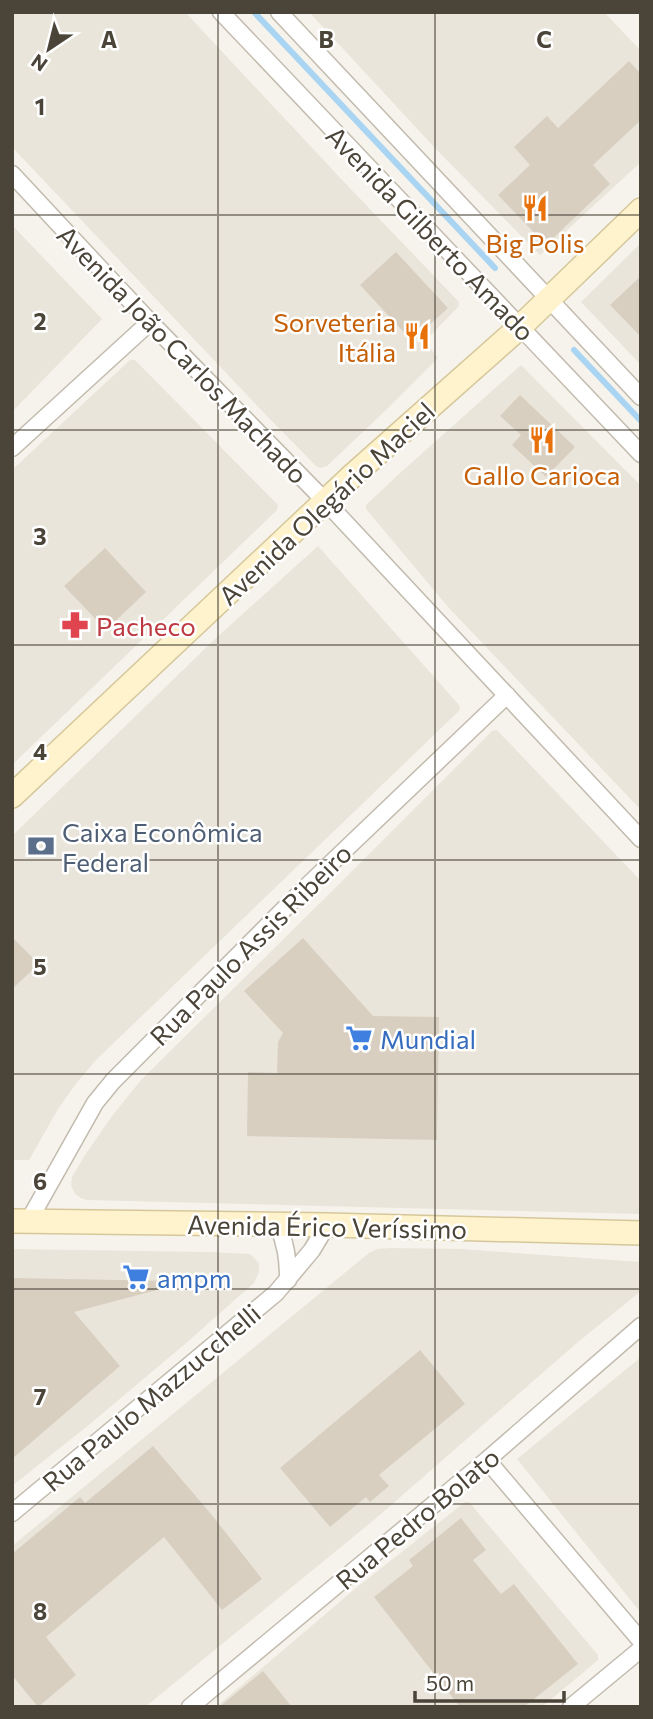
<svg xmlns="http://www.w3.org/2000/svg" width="653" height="1719" font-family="Commissioner,sans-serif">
	<rect width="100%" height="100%" fill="#f6f3ec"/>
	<path fill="#eae5da" d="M12,12H185L345,183L459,302V306L428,338L427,344L438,358L386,410L327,466L321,468L316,466L265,414L12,147Z
		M309,12H604L641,51V162L540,255L434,147Z
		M12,225L102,319L12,412Z
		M641,243V365L581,302Z
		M130,360H135L278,505L277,510L12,765V470Z
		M521,365L641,486V810L449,608L366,509V505L399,474Z
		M318,546L459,705L460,710L96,1060L75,1085L58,1109L29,1160H12V836L216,638Z
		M497,730L641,881V1214L87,1200L81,1198L75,1194L71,1185L72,1177L85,1155L112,1116L141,1080L322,901L492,731Z
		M390,1248L461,1249L641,1262V1291L578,1342L374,1520L145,1707H12V1546L369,1253L377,1249Z
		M12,1249L209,1252L250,1254L259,1263V1272L254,1283L185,1344L90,1424L12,1486Z
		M641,1357V1613L517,1459Z
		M465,1502H469L598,1655V1660L542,1707H216L355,1589Z"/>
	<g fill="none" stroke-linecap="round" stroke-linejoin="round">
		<path stroke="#a9d4f2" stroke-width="6" d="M254,12L495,268
			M574,350L641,421"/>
	</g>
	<path fill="#d8cfc1" d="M629,61L641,74V120L593,165L610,184L546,245L498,195L530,165L514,147L547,116L558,128Z
		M396,252L448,308L412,341L360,285Z
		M641,276V337L610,305Z
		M520,395L575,447L546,477L512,445L521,435L500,416Z
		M105,548L146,592L106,630L64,586Z
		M12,937L39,964L12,989Z
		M303,938L373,1016L439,1017L437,1140L247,1136L248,1072L277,1073L278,1042L283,1033L244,991Z
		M12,1278L171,1281L172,1286L74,1312L120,1366L12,1459Z
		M420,1350L465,1404L379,1475L389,1486L370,1502L366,1497L330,1527L280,1468Z
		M153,1446L211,1514L262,1579L222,1610L164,1537L46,1637L76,1675L38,1707L12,1675V1554L80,1497L85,1503Z
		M461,1518L486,1550L473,1560L501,1594L514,1584L578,1664L524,1707H460L374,1597L413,1566L409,1560Z
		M263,1671L292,1707H219Z"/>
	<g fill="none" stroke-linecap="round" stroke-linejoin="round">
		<defs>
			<path id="minor" d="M221,12L641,454
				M279,12L641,397
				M12,174L150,322L325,501L641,839
				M12,448L150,322
				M28,1222L95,1103L113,1081L305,888L507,695
				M277,1224C286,1243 288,1259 288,1280
				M487,1460L641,1641
				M12,1513L276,1293L312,1250L327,1225
				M190,1707L487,1460L641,1326
				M571,1707L641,1649"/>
			<path id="secondary" d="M12,796L352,476L520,327L641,210
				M12,1221L327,1225L641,1233"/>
		</defs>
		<use href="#minor" stroke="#c2bbae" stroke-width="19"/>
		<use href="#secondary" stroke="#d6c79b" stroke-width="26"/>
		<use href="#minor" stroke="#fff" stroke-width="16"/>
		<use href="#secondary" stroke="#fff3cd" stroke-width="23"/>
	</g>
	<path fill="none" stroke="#4b4439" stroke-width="2" stroke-opacity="0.55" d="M218,12V1707M435,12V1707M12,215H641M12,430H641M12,645H641M12,860H641M12,1074H641M12,1289H641M12,1504H641"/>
	<defs>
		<symbol id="restaurant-bare" viewBox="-9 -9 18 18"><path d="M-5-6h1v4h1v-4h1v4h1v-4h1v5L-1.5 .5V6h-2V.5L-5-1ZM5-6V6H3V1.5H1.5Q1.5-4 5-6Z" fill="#e8710a" stroke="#fff" stroke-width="2.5" paint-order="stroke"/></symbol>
		<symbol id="pharmacy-bare" viewBox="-9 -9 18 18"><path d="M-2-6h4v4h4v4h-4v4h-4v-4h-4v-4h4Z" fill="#e0444e" stroke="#fff" stroke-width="2.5" paint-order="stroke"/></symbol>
		<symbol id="bank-bare" viewBox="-9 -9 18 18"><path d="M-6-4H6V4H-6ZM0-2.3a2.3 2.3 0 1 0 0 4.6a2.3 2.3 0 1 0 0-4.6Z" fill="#5c6f8a" stroke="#fff" stroke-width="2.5" paint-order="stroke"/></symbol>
		<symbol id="supermarket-bare" viewBox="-9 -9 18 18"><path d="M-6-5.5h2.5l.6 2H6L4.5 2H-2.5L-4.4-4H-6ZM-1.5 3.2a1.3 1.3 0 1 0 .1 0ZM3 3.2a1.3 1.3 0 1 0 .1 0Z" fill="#3f7fe0" stroke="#fff" stroke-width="2.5" paint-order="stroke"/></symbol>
	</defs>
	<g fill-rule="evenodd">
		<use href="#restaurant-bare" x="516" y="189" width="38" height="38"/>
		<use href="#restaurant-bare" x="398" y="317" width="38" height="38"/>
		<use href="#restaurant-bare" x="523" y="421" width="38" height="38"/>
		<use href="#pharmacy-bare" x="56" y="606" width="38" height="38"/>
		<use href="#bank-bare" x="22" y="827" width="38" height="38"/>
		<use href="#supermarket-bare" x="340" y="1019" width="38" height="38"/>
		<use href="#supermarket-bare" x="117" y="1258" width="38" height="38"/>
	</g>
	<g text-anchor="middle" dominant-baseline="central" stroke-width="5" stroke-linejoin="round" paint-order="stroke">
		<g font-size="26" fill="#4b4439" stroke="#fff">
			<text transform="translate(431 233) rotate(46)">Avenida Gilberto Amado</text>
			<text transform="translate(183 354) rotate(46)">Avenida João Carlos Machado</text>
			<text transform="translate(326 503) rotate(-43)">Avenida Olegário Maciel</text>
			<text transform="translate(250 944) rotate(-45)">Rua Paulo Assis Ribeiro</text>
			<text transform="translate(327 1226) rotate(1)">Avenida Érico Veríssimo</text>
			<text transform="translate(151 1397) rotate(-40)">Rua Paulo Mazzucchelli</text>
			<text transform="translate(417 1518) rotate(-40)">Rua Pedro Bolato</text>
		</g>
		<g font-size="26" fill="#c56008" stroke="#fff">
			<text x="535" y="242">Big Polis</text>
			<text x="396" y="321" text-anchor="end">Sorveteria<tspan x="396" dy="30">Itália</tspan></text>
			<text x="542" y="474">Gallo Carioca</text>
		</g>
		<g font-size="26" fill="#be3a42" stroke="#fff" text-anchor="start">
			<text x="96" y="625">Pacheco</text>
		</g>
		<g font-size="26" fill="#4e5e75" stroke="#fff" text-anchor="start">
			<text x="62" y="831">Caixa Econômica<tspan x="62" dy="30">Federal</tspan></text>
		</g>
		<g font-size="26" fill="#366cbe" stroke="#fff" text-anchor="start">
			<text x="380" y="1038">Mundial</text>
			<text x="157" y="1277">ampm</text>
		</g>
	</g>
	<g font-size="23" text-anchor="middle" font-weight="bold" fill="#4b4439" stroke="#fff" stroke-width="5" stroke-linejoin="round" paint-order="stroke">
		<text x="109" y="48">A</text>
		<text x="326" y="48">B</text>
		<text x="544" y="48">C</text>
		<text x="40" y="115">1</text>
		<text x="40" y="330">2</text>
		<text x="40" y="545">3</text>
		<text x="40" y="760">4</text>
		<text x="40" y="975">5</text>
		<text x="40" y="1190">6</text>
		<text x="40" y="1405">7</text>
		<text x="40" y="1620">8</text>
	</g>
	<rect width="653" height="1719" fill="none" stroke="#4b4439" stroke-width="28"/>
	<g transform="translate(49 49) rotate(215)" stroke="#ffffff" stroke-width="5" paint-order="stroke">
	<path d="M0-5L12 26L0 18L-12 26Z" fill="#4b4439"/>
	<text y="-10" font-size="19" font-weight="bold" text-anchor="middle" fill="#4b4439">N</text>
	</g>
	<path d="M415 1691v10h149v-10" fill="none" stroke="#4b4439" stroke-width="3.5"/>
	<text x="426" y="1691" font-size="21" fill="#4b4439" stroke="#ffffff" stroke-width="5" paint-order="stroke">50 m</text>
</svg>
